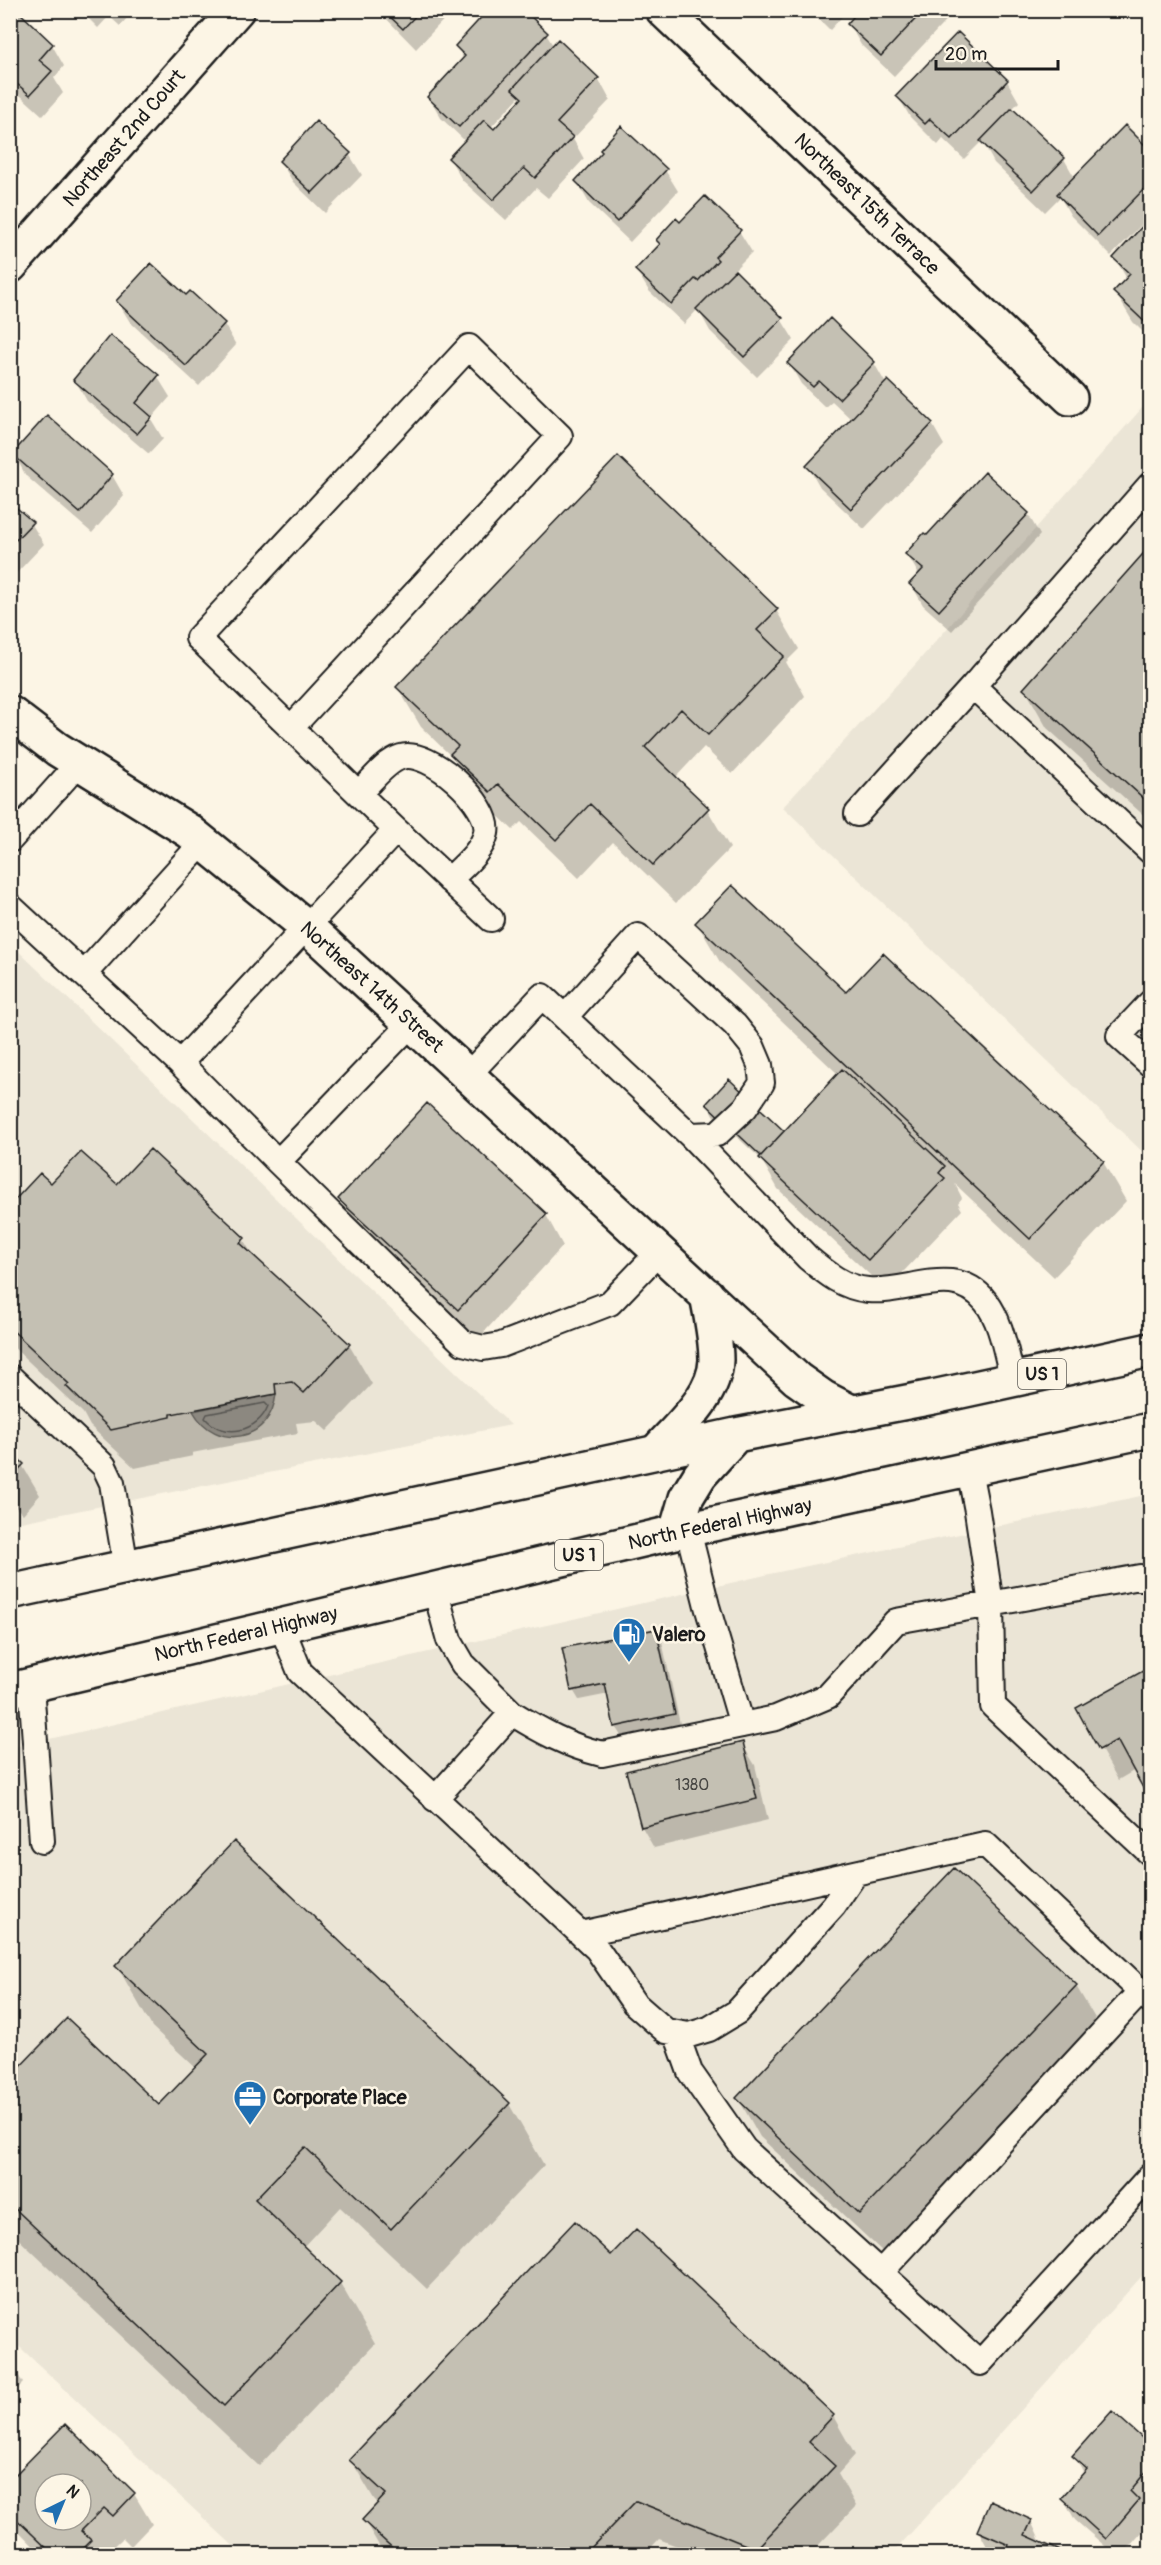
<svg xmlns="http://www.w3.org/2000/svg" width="1161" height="2565" font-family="Pangolin,sans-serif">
	<rect width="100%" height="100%" fill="#fcf5e5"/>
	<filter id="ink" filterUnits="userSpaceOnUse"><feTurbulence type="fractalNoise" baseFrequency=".0167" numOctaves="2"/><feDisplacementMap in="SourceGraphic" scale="12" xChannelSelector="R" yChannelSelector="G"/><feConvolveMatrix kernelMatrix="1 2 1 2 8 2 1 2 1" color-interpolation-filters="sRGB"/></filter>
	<g filter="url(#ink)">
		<path fill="#ebe5d6" d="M1150,399V1159L783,807L914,666Z
			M10,943L511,1425L11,1524Z
			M1150,1494V2267L892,2554H242L11,2339L10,1748L774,1573Z"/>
		<path fill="#b0aba1" stroke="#75726c" stroke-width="1.5" d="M276,1394C271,1442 216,1452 193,1411Z"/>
		<path fill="#0003" fill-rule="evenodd" d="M10,10L52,45L64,66L54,78L63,93L43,116L10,86Z
			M80,10H134L120,26L109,16L98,28Z
			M378,10H453L416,49Z
			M810,10H848L830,30Z
			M861,10H956L894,76L861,45L849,24Z
			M546,34L554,47L598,78L610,100L573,139L584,159L548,198L536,188L506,220L462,180L450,159L466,142L441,118L429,97L464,60L457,46ZM519,97L521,101L494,131L490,128Z
			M1007,81L1019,102L1012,109L1064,159L1075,178L1125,127L1150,152V216L1111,256L1071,216L1060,197L1045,212L994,163L982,141L964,159L943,139L938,145L910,117L898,96Z
			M349,154L362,175L325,213L293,182L280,161Z
			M665,170L678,191L630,242L589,203L577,182Z
			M1150,220V339L1133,322L1115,292L1127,279L1115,258Z
			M739,231L752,252L733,271L781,319L794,340L757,377L710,331L698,309L684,324L649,291L636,270L661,245L658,240Z
			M186,297L224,324L236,345L199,386L130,322L117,301Z
			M789,363H874L886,384L932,424L944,445L864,529L820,487L808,466L852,420L832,401L825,407L801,384Z
			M157,376L170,397L151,419L163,439L149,454L87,401L75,380Z
			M14,454L112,475L124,496L92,533L26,476Z
			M10,504L31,523L44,544L10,580Z
			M1028,514L1040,535L952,631L923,605L911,584L919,575L907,554Z
			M1150,549V821L1047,728L1025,689Z
			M776,610L799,649L786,662L805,696L732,774L704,747L675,778L707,809L730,848L676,903L613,842L579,878L521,822L513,830L475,794L454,759L421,727L398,688Z
			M697,923L846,994L1103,1162L1126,1201L1054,1277L955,1184L962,1198L958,1203L962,1210L886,1290L778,1189L761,1159L713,1115L708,1105L729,1081L784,1133L839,1075L720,962Z
			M51,1185L117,1187L243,1239L255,1259L349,1345L372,1384L327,1431L316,1421L296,1423L298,1433L192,1453L193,1456L135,1468L90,1426L83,1413L10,1344V1207Z
			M340,1199L546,1215L563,1246L477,1340L358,1230Z
			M10,1453L22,1465L40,1495L23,1514L10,1502Z
			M656,1630L662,1641L680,1724L621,1736L615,1726L609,1694L579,1700L573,1690Z
			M1150,1668V1798L1135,1770L1118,1780L1078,1708Z
			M742,1744L755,1765L768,1820L654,1848L642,1827L628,1772Z
			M234,1843L509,2104L544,2165L427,2289L340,2207L303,2247L340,2283L375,2344L259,2466L10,2231V2079L159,2107L196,2068L152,2027L117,1966Z
			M954,1870L1076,1986L1099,2025L883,2252L760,2137L738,2098Z
			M611,2257L833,2416L855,2455L838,2474L856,2506L810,2554H697L659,2539L645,2554H384L364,2520L379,2504L374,2499L351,2460Z
			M10,2362L23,2383L10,2396Z
			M1112,2413L1150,2447V2502L1143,2510L1150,2523L1123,2554H1114L1075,2520L1063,2498L1084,2474L1074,2456Z
			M65,2427L134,2494L152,2524L131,2546L123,2538L106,2554H41L10,2522V2482ZM45,2484H81V2520H45Z
			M1031,2521L1042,2545L1063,2554H997L990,2552L978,2530Z"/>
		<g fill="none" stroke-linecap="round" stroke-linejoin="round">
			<path stroke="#575551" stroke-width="1.5" d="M265,1403L268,1406C258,1432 224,1440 205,1418L207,1414Z"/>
		</g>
		<path fill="#c4c0b3" stroke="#1c1c1c" stroke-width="1.5" fill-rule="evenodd" d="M10,10H17L53,44L39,60L52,71L30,95L10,78Z
			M383,10H421L403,29Z
			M488,10H524L548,33L459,127L427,97L465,56L455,46Z
			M859,10H924L881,56L847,24Z
			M958,32L1008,80L952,139L930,119L925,124L896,96Z
			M558,39L599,78L557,123L573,137L535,178L524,168L493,200L448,158L484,120L494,129L522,98L512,89Z
			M1012,108L1065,158L1033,191L980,141Z
			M316,121L351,153L312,193L279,161Z
			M1125,125L1150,150V183L1098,236L1057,194Z
			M621,126L667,169L617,222L575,181L602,152L600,150Z
			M705,196L741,230L715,257L718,260L698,281L695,279L671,304L635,270L660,244L656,240L676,218L680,222Z
			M1150,218V327L1113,292L1130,274L1113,258Z
			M151,263L186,295L190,291L225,323L186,366L116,301Z
			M735,270L783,318L744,357L696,309Z
			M830,318L875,362L839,399L819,381L813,387L787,363Z
			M110,335L159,375L136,403L152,417L137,434L73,380Z
			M888,380L933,423L851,509L806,466Z
			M47,415L113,474L80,513L12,454Z
			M618,456L778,609L757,630L784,656L708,735L681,709L645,747L709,808L653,865L590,804L556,840L498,784L490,792L450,754L458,746L396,687Z
			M985,472L1029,513L939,611L909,584L923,569L905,554L924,533L927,535Z
			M10,502L33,522L10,546Z
			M1150,546V804L1023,689Z
			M732,885L846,992L883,953L1104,1161L1030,1239L695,923Z
			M842,1069L945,1166L939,1173L945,1178L868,1260L759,1158Z
			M729,1079L784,1131L761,1156L706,1104Z
			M427,1103L547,1214L458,1310L338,1199Z
			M150,1149L245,1238L240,1243L350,1344L304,1393L292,1382L275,1384L276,1394L171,1414V1417L111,1430L66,1386L69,1384L10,1328V1205L40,1173L51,1183L81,1152L117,1184Z
			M10,1451L24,1464L10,1478Z
			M656,1629L675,1714L614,1727L605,1684L571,1691L562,1648Z
			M1150,1667V1801L1117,1740L1099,1750L1076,1708Z
			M743,1742L757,1799L641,1827L626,1771Z
			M234,1841L510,2103L391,2229L305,2147L255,2199L341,2282L224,2406L10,2204V2077L67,2018L159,2105L208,2054L115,1966Z
			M954,1868L1077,1985L859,2214L736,2098Z
			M575,2221L611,2255L636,2229L834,2415L809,2442L835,2466L756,2549L636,2501L585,2554H399L362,2520L386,2494L349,2460Z
			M1112,2411L1150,2445V2467L1130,2491L1139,2500L1106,2539L1061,2498L1087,2469L1072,2456Z
			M65,2424L135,2493L113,2516L104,2508L81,2531L91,2540L77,2554H53L10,2513V2480ZM45,2484H81V2520H45Z
			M990,2501L1032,2520L1025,2535L1067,2554H1005L1009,2545L977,2531Z"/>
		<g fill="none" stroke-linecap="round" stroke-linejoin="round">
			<defs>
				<path id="service" d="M1150,485L973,686L1150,851
					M291,728L560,436L469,347L198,638L396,830L180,1063L278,1162L463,1343L483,1348L501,1345L610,1303L660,1251
					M359,793C371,782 385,762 401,757C429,748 492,805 486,833C482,852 462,867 449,880
					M857,814L973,686
					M396,830L491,919
					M10,840L79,763
					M10,906L180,1063
					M85,973L203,842
					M1150,1003L1119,1036L1150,1064
					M565,1017L638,936L735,1025L752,1046L760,1065L762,1083L745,1108L717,1134L690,1135
					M468,1075L542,996L690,1135L808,1258C826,1273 844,1288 868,1290C909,1294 955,1262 986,1302C1002,1322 1006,1355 1013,1380
					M278,1162L412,1023
					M10,1377L104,1466L112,1483L126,1567
					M969,1470L977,1511L991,1604L993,1706L1150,1853
					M688,1530L707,1606L742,1725
					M281,1625L300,1672L597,1949L634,2003L666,2031L689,2035L709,2029L737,2012L834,1905L855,1874
					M31,1685L42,1841
					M512,1713C541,1731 568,1746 602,1754L776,1718L828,1696L896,1621L1140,1577L1150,1579
					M435,1799L512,1713L463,1664L449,1640L435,1589
					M581,1934L985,1844L1150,2000
					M676,2033L690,2072L744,2149L980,2363L1150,2176
					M880,2273L1141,1991"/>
				<path id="minor" d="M663,10L1070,398
					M10,266L237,10
					M10,713L57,749L189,831L307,927L797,1379L824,1398L853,1413
					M656,1452C678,1427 715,1396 716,1360C716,1338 711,1316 707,1295"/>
				<path id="primary" d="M676,1532L686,1498L700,1475L736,1435
					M10,1592L736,1435L933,1397L1150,1350
					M10,1690L676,1532L1150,1430"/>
			</defs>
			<use href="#service" stroke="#1c1c1c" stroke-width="28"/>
			<use href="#minor" stroke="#1c1c1c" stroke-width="38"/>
			<use href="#primary" stroke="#1c1c1c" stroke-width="38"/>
			<use href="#service" stroke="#fcf5e5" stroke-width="24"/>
			<use href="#minor" stroke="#fcf5e5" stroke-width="33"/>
			<use href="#primary" stroke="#fcf5e5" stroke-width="33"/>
		</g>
	</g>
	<defs>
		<symbol id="fuel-pin" viewBox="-11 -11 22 30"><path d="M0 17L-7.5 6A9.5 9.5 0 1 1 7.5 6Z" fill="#1f6fb2" stroke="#fcf5e5"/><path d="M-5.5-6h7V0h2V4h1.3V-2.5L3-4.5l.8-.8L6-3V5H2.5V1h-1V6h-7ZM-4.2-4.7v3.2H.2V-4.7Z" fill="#fff"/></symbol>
		<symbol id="office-pin" viewBox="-11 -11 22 30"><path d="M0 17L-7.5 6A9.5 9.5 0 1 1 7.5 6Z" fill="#1f6fb2" stroke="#fcf5e5"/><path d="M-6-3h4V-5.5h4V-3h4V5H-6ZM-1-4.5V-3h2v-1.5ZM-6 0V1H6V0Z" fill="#fff"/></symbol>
	</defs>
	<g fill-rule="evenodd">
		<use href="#fuel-pin" x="610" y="1615" width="38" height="52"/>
		<use href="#office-pin" x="231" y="2078" width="38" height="52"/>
	</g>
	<g text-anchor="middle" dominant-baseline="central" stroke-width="5" stroke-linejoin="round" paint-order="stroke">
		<g font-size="16" fill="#464542">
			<text x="692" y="1785">1380</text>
		</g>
		<g fill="#fcf5e5" stroke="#5f5d58" stroke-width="1.5">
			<rect x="1018" y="1359" width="48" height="30" rx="4.5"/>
			<rect x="555" y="1540" width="48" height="30" rx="4.5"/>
		</g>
		<g font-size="18" font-weight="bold" fill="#1c1c1c">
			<text x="1042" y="1374">US 1</text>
			<text x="579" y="1555">US 1</text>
		</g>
		<g font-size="20" fill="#1c1c1c" stroke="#fcf5e5">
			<text transform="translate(124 138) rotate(-49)">Northeast 2nd Court</text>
			<text transform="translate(867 204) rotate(44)">Northeast 15th Terrace</text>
			<text transform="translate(372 987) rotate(42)">Northeast 14th Street</text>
			<text transform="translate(720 1524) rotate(-12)">North Federal Highway</text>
			<text transform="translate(246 1634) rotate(-13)">North Federal Highway</text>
		</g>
		<g font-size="20" font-weight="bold" fill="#1c1c1c" stroke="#fcf5e5" text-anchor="start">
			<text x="652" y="1634">Valero</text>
			<text x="273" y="2097">Corporate Place</text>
		</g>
	</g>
	<rect width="1161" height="2565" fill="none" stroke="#fcf5e5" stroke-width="36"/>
	<rect x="18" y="18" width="1125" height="2529" fill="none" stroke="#1c1c1c" stroke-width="2" filter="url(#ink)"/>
	<g transform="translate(63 2502) rotate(43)"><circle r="28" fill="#fcf5e5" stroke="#a29e95" stroke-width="1.5"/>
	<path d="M0-4.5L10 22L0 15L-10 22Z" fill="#1f6fb2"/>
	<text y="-9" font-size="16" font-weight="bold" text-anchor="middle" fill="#1c1c1c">N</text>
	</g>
	<path d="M936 60v9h122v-9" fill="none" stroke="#1c1c1c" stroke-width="3"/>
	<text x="945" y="60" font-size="18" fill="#1c1c1c" stroke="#fcf5e5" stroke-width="4.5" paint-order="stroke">20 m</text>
</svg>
